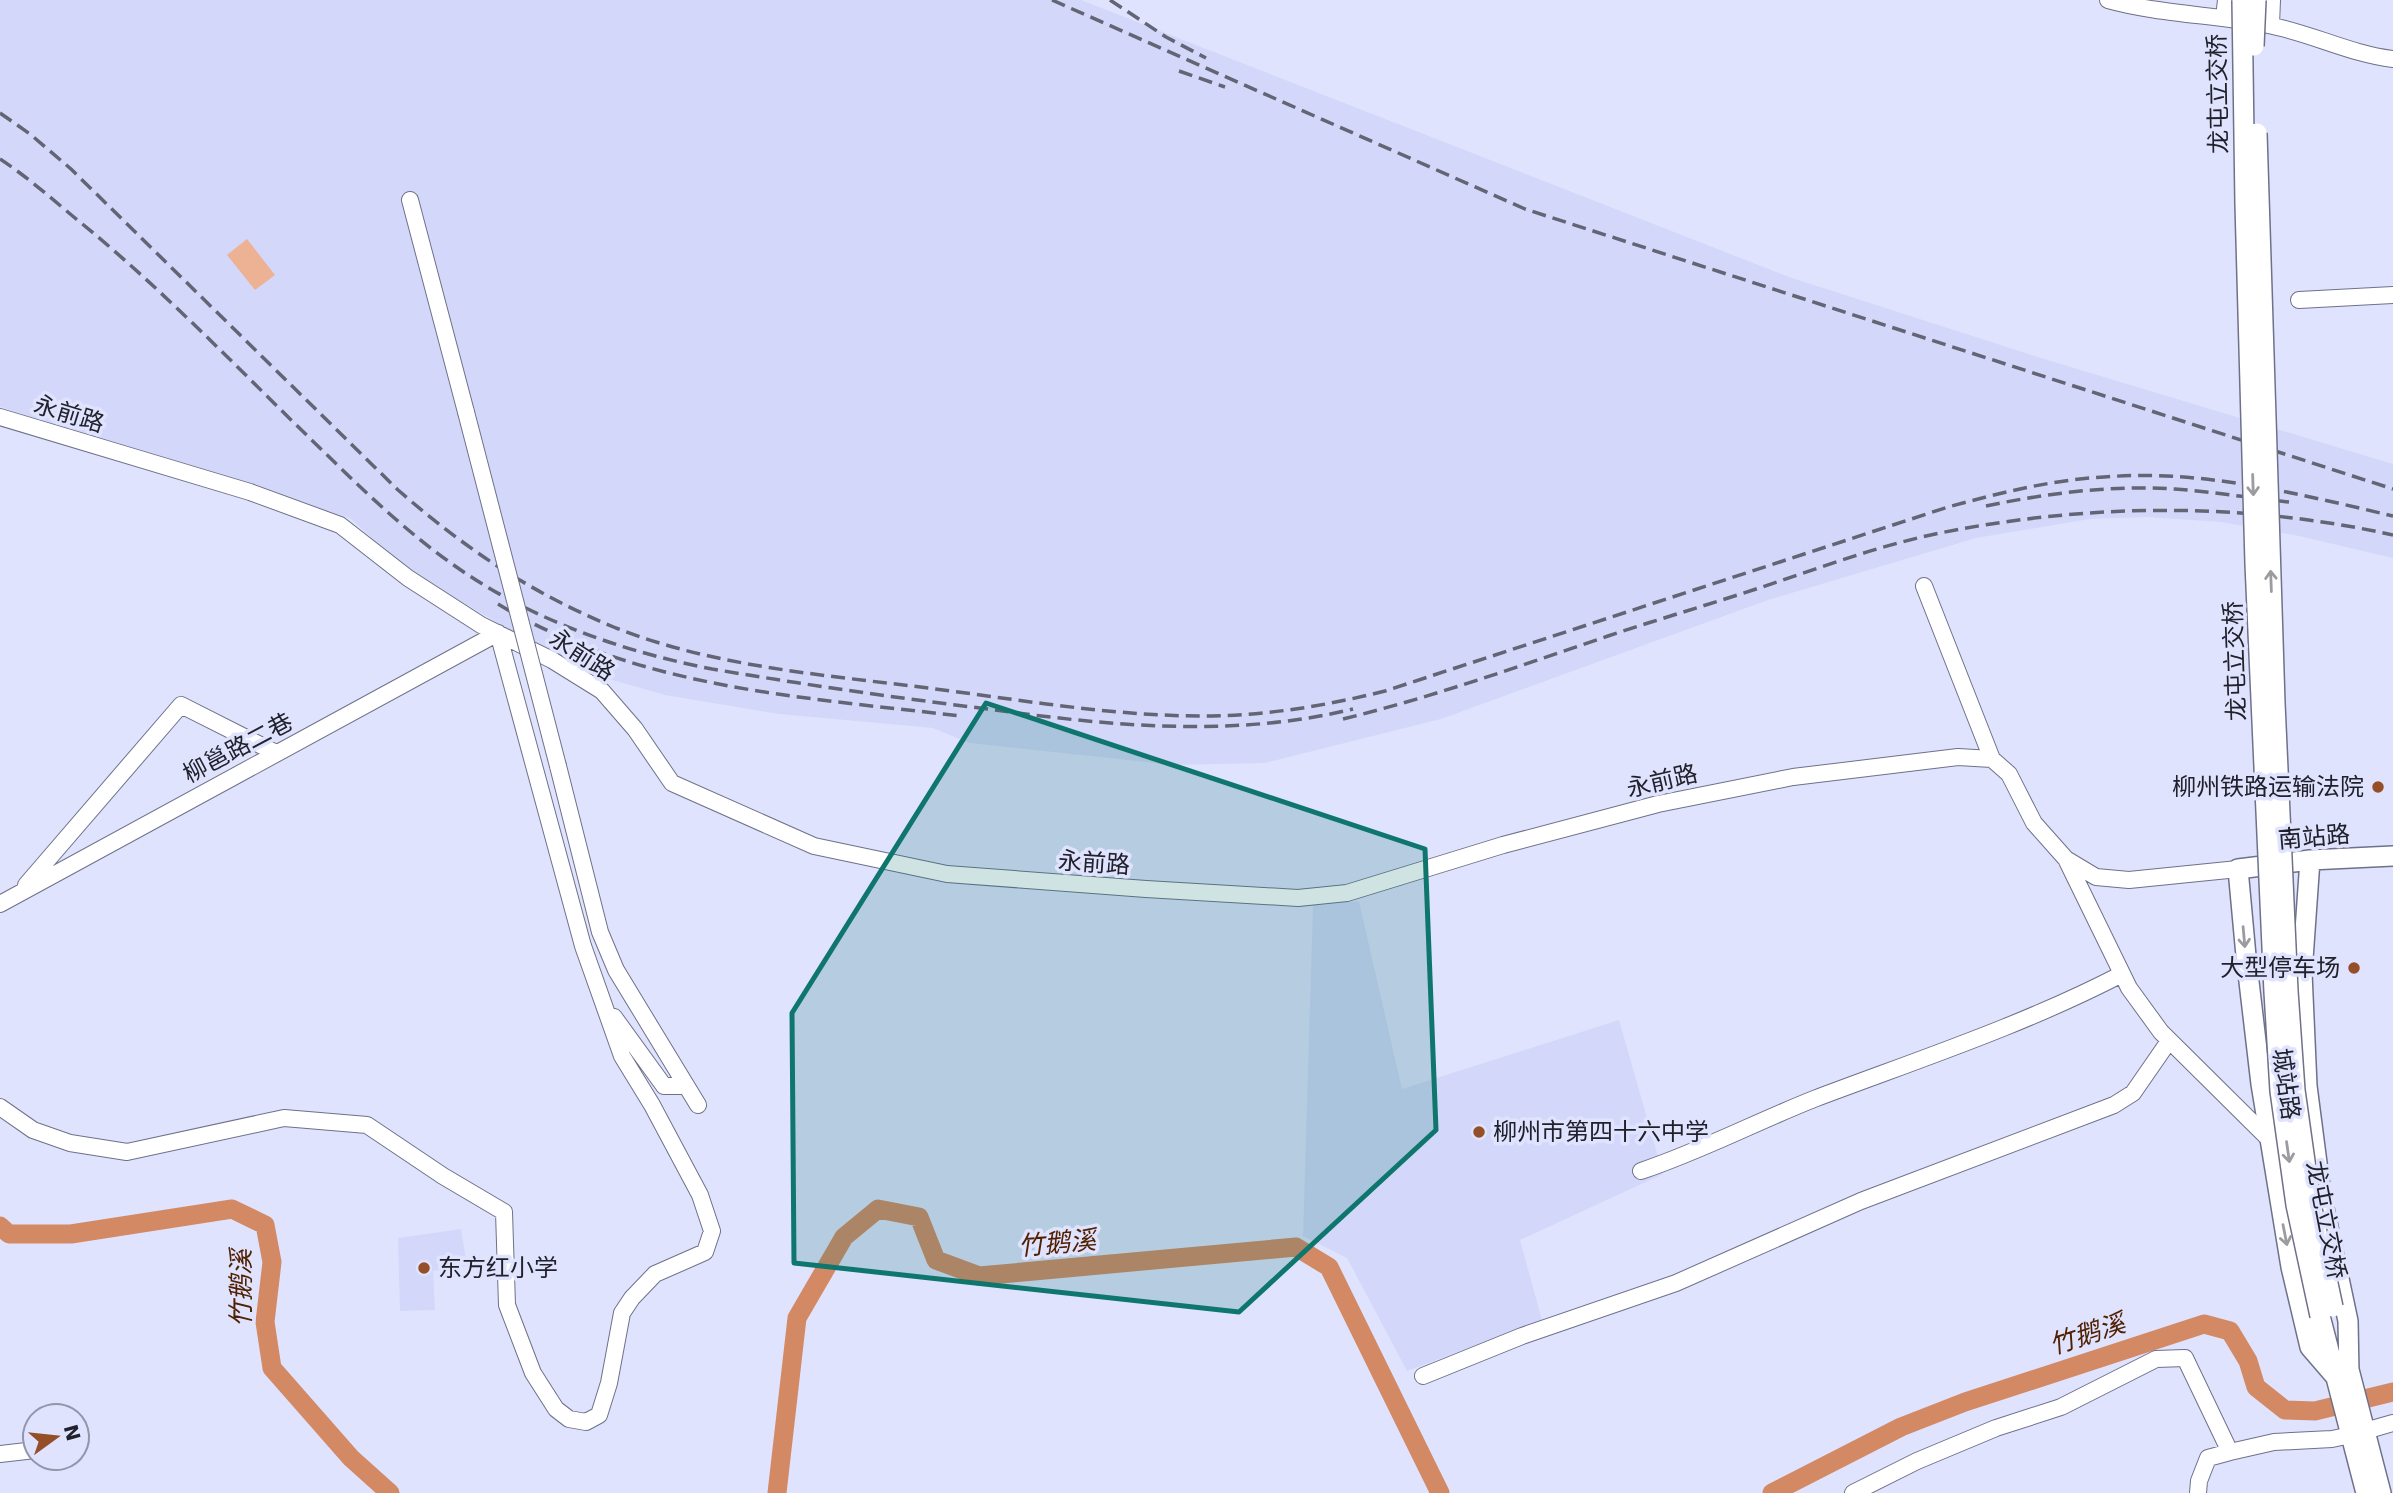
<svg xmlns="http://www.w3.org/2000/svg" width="2393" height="1493" font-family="'DejaVu Sans','Noto Sans SC',sans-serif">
	<rect width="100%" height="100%" fill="#e0e3fe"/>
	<path fill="#d3d8fa" d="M0,0H1081L1789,277L2041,358L2393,464V558L2299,536L2221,522L2147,517L2090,519L1976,538L1768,600L1441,719L1265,763L1173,765L969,743L933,728L779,714L665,695L595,675L496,622L403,567L350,518L0,407Z
		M1359,901L1402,1089L1619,1020L1663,1174L1520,1240L1542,1320L1407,1371L1347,1258L1303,1236L1313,905Z
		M461,1229L467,1266L433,1271L435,1310L400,1311L398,1238Z"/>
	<path fill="#edb193" d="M247,239L275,275L255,290L227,255Z"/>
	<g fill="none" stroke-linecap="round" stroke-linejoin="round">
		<path stroke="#d38963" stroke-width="19" d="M0,1226L9,1234H71L232,1209L265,1225L272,1262L265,1322L272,1368L351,1458L390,1493
			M777,1493L797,1318L844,1237L878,1209L919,1217L936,1260L979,1276L1296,1247L1329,1267L1440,1493
			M1772,1493L1901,1427L1965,1402L2204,1324L2230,1331L2248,1361L2256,1387L2285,1410L2315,1411L2393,1392"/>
		<defs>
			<path id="minor" d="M2108,0C2158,14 2217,15 2268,25C2311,33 2350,54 2393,59
				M2224,18L2226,0
				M2271,25L2272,0
				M410,200L466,412
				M2299,300L2393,295
				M0,417L250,492L340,525L408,578L481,625L552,660L602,691L635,729L672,783L814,846L947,874L1146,889L1298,898L1347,893L1503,845L1658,804L1793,777L1958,757L1992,759L2009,774L2034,823L2066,859L2096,877L2129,880L2238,869
				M1924,586L1992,759
				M558,766L600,932L616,970L698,1105
				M2066,859L2129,988L2161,1032L2269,1139
				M26,885L181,705L276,753
				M0,904L498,633L583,946L622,1056L652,1105L700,1195L712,1231L705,1252L655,1274L632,1298L622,1313L609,1383L599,1415L586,1422L569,1419L556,1409L533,1373L507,1305L504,1212L443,1176L367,1125L284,1118L127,1152L70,1143L33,1130L0,1107
				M614,1017L664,1086H686
				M1641,1171C1701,1151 1756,1122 1814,1099C1917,1060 2024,1025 2122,974
				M1423,1376L1522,1336L1676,1283L1861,1201L2114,1105L2133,1093L2169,1041
				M2365,1431L2393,1423
				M0,1454L35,1450
				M1853,1493L1917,1461L1996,1428L2061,1407L2156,1359L2185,1358L2230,1452L2274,1442L2332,1439L2351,1435
				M2198,1493L2199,1481L2208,1458L2230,1452"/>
			<path id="major" d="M2310,860L2302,973L2307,1086L2321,1194L2348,1321L2349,1373
				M2320,1316L2366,1493
				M2347,1362L2381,1493
				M2335,1376L2310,1347L2291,1267L2261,1084L2246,956L2238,869L2310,860L2393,856"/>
		</defs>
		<use href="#minor" stroke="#6e7189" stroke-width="18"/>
		<use href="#major" stroke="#6e7189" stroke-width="22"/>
		<use href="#minor" stroke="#fff" stroke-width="16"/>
		<use href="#major" stroke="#fff" stroke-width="19"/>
		<path stroke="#636474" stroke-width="3.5" stroke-dasharray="14 7" stroke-linecap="butt" d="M1052,0L1525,209L2393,489
			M1110,0L1166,37L1206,58
			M1179,71L1225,87
			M0,113L30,134L71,169L398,490C467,550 531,593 616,628C710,665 813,674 912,686C1011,698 1112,717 1212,716C1271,715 1329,705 1385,691L1948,507C2000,493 2050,480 2104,477C2202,469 2299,494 2393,516
			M0,159C26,176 51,198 75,218C163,289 241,372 322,450C370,497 419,544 476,580C547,625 630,653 712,669C801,684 890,697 980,708C1104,725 1229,739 1353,709
			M1986,506C2048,493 2112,485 2175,489C2213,492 2251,498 2289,502
			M498,604C638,689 803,697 960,716
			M1343,719C1433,697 1520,666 1608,636C1656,620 1704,606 1753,590C1814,570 1876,546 1940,533C2090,503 2244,502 2393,535"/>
		<defs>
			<path id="minor-bridge" d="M466,412L558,766"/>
			<path id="major-bridge" d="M2242,0L2245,204L2255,564L2274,992L2280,1091L2296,1205L2320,1316
				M2254,46L2256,0
				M2257,133L2275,703L2288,991L2295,1090L2311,1204L2333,1307"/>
		</defs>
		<use href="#minor-bridge" stroke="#6e7189" stroke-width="18" stroke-linecap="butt"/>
		<use href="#major-bridge" stroke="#6e7189" stroke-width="22" stroke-linecap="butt"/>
		<use href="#minor-bridge" stroke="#fff" stroke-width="16"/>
		<use href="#major-bridge" stroke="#fff" stroke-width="19"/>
	</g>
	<defs><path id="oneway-shaft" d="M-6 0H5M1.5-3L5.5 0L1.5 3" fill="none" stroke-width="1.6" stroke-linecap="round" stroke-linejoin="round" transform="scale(1.75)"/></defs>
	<g stroke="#9b9ba0">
		<use href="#oneway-shaft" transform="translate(2253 485) rotate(88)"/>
		<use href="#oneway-shaft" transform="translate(2271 581) rotate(-92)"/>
		<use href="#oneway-shaft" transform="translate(2244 937) rotate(85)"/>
		<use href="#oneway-shaft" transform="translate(2288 1152) rotate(82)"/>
		<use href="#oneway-shaft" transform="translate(2285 1235) rotate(79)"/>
	</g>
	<path fill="#0f766e" fill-opacity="0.2" stroke="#0f766e" stroke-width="5" stroke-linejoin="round" d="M986,703L1425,849L1436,1130L1239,1312L794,1263L792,1013Z"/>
	<g fill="#954f28" stroke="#e0e3fe" stroke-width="2.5">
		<circle cx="2378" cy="787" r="7"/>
		<circle cx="2354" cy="968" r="7"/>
		<circle cx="1479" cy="1132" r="7"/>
		<circle cx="424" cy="1268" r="7"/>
	</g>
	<g text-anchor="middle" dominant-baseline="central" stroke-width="7" stroke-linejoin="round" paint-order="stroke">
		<g font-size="24" fill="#20212b" stroke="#e0e3fe">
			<text transform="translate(2218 94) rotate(-91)">龙屯立交桥</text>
			<text transform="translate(69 414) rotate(17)">永前路</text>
			<text transform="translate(582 655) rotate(33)">永前路</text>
			<text transform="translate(2235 661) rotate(-92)">龙屯立交桥</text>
			<text transform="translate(238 748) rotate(-28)">柳邕路二巷</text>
			<text transform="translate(1662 781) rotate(-13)">永前路</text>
			<text transform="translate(2314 837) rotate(-5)">南站路</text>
			<text transform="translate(1094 863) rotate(4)">永前路</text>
			<text transform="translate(2286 1084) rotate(82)">城站路</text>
			<text transform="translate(2326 1220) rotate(79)">龙屯立交桥</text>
		</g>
		<g font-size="24" fill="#20212b" stroke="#e0e3fe" text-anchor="end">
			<text x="2364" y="787">柳州铁路运输法院</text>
			<text x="2340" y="968">大型停车场</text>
			<text x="1493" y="1132" text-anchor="start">柳州市第四十六中学</text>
			<text x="438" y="1268" text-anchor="start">东方红小学</text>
		</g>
		<g font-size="26" font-style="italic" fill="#4f2002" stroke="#e0e3fe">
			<text transform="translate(1057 1243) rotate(-5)">竹鹅溪</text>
			<text transform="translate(241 1288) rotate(-90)">竹鹅溪</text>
			<text transform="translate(2087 1334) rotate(-18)">竹鹅溪</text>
		</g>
	</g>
	<g transform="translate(56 1437) rotate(75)"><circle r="33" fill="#e0e3fe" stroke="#9395aa" stroke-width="2"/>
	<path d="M0-5L12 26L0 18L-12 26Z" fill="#954f28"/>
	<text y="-10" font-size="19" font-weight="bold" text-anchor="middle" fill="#20212b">N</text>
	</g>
</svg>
